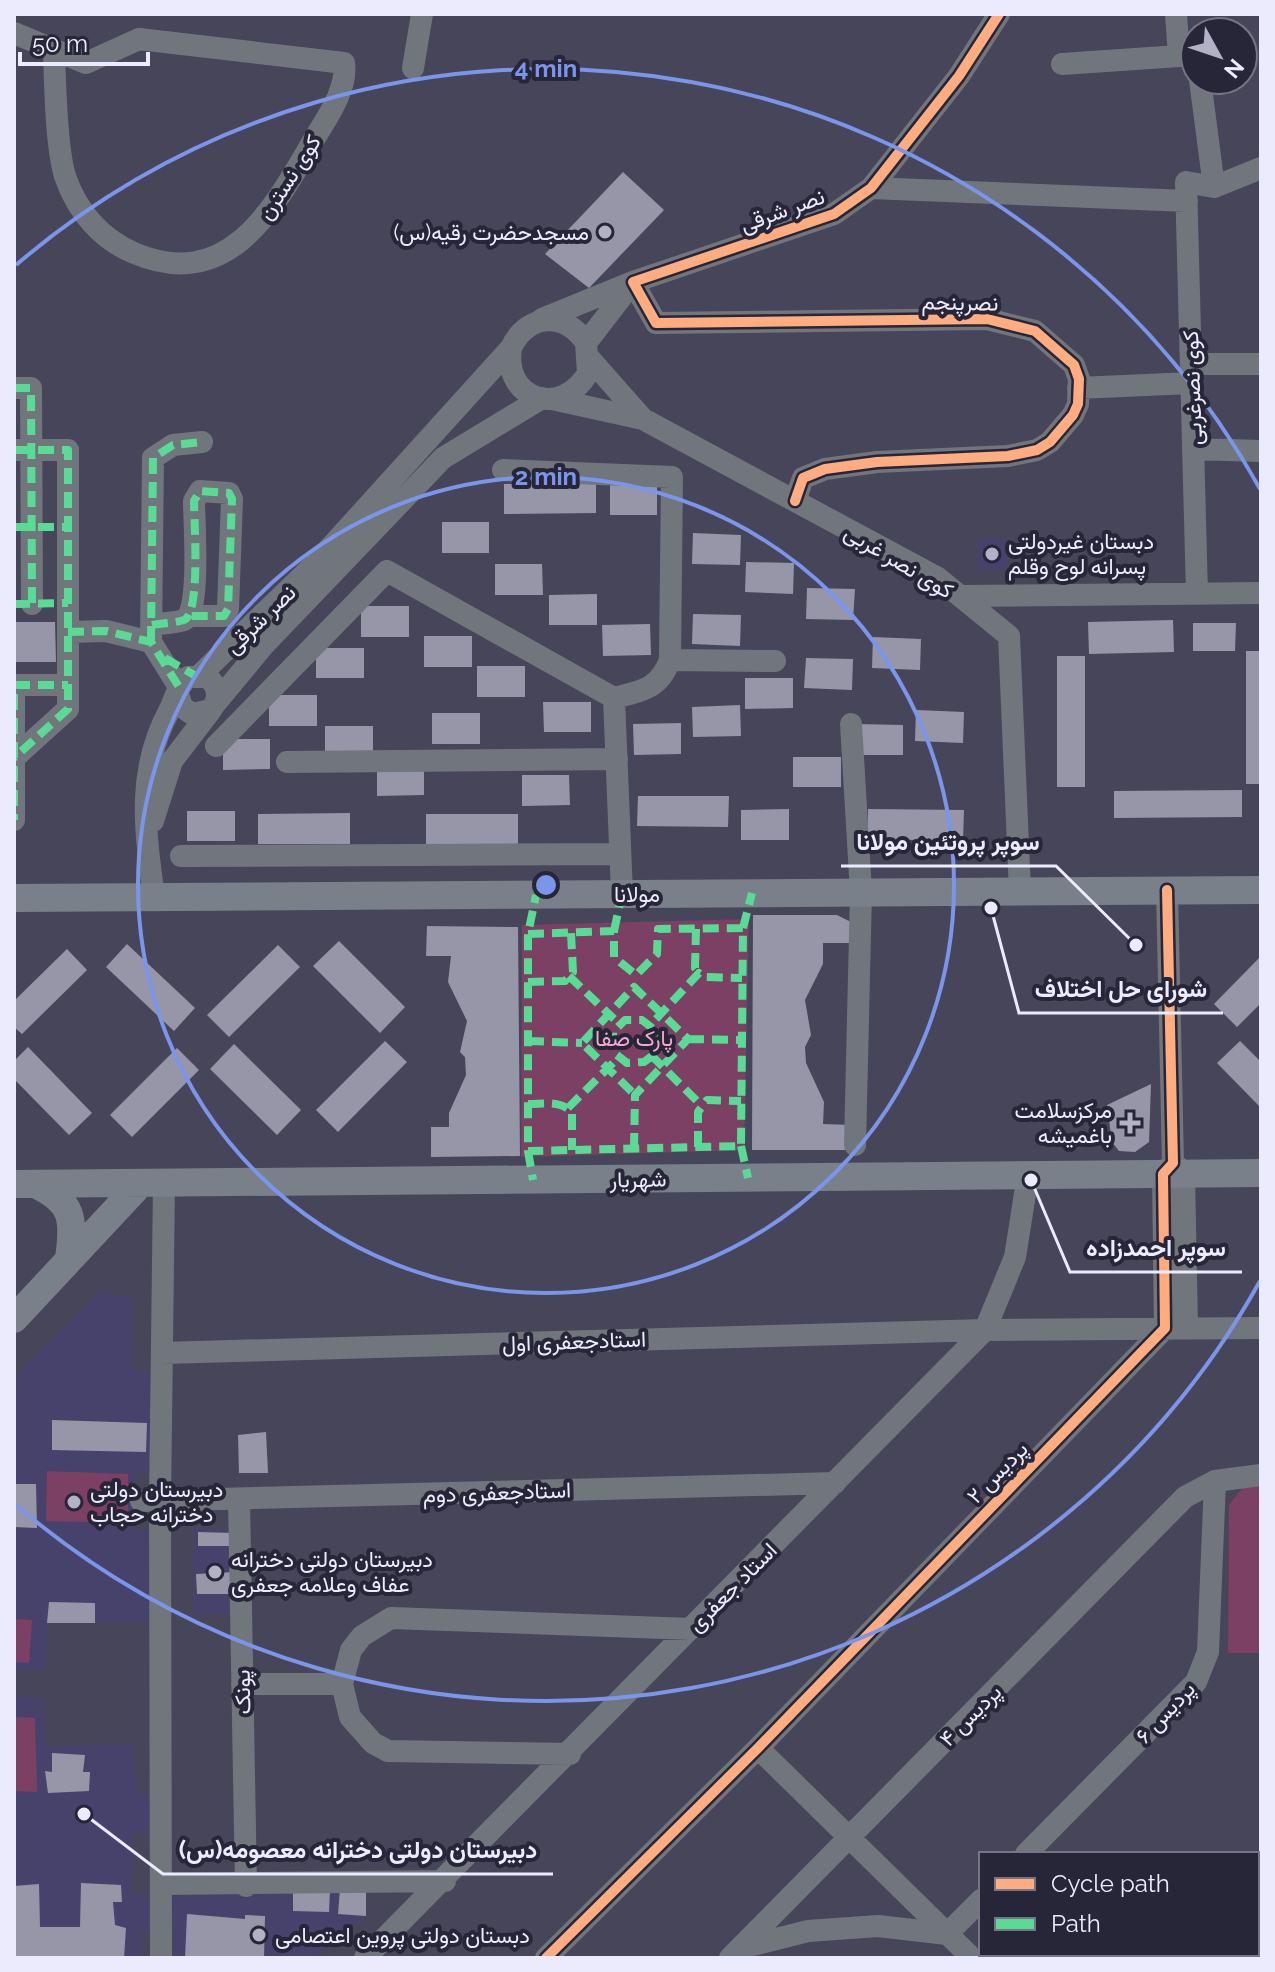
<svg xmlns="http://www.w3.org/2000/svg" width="1275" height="1972" font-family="Raleway,Vazirmatn,sans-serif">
	<rect width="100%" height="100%" fill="#47455a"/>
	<path fill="#47426c" d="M1006,538L1007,570L978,569V539Z
		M101,1291L132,1299L131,1372L152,1374L153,1473L136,1471L133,1531L149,1532L151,1623H48L45,1671L14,1669V1379Z
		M194,1529L235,1531L237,1614H194Z
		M14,1697L44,1699L45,1746L133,1745L136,1793L153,1795V1833L134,1832L131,1894L153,1895L151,1931H141V1958H14Z
		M366,1889V1916L315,1958H174L172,1894Z"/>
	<path fill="#7c4064" d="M749,919L744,1150L521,1157L522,925Z
		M47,1471L128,1474V1523L46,1521Z
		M1261,1481V1653H1228L1229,1505L1243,1487Z
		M14,1619L32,1620L29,1663L14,1662Z
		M14,1717L35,1718L37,1792L14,1791Z"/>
	<path fill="#9796a9" d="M623,172L664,210L589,288L545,254Z
		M596,483V513L504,514V484Z
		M657,484V515H610V485Z
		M442,522H489V553H442Z
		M693,533L741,535L740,565L692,564Z
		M746,562L794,563L793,594L745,592Z
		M495,564H542L543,595H495Z
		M807,588L855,589L853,620L806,619Z
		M597,594V625H549V595Z
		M361,606H409V637H361Z
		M693,614L741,615L740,646L692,644Z
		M1173,620L1174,652L1089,654L1088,622Z
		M14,622H55L56,662H14Z
		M1193,623H1236L1235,651H1193Z
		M650,624L651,655L603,656L602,625Z
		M424,636H472V667H424Z
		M873,637L921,639L920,670L872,668Z
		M316,648H364V678H316Z
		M1246,651H1261V784H1246Z
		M1057,656H1085V787H1057Z
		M806,658L853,659L852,690L804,688Z
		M477,666H525V697H477Z
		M745,678H793V708L745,709Z
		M269,695H317V726H269Z
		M543,702H591V732H544Z
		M740,705L741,736L693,737L692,707Z
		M916,710L964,712L963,743L915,741Z
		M432,713H480V744H432Z
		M681,723V754L634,755L633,724Z
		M856,724L903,725V755H855Z
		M325,726H373V757H325Z
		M223,739H270V769L223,770Z
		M793,757H841V787H793Z
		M424,764V795L377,796V765Z
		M522,775H569L570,805L522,806Z
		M1242,790V817L1114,818V791Z
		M638,796H729L728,827L637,826Z
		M789,809V840H741V810Z
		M868,809L964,810L963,841L868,839Z
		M187,811H235V841H187Z
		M350,813V844H258V814Z
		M426,814H518V844L426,845Z
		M753,915H837L851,922V943H823V964L805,1000L811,1035L805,1047L806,1063L824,1102L823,1124L852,1125L846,1150H752Z
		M427,926L518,927L520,1156L431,1157V1127H449V1113L466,1075L465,1057L460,1052L467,1021L448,982L451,956H426Z
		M339,941L405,1007L380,1033L313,966Z
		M127,944L195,1008L174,1031L106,967Z
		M278,945L300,967L229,1037L207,1015Z
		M67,949L87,970L22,1034L14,1027V1001Z
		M1261,956V1003L1237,1027L1214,1004Z
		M385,1041L407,1062L338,1132L316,1110Z
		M1240,1041L1261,1062V1108L1217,1063Z
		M234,1044L301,1110L277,1135L210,1069Z
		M28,1047L92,1113L69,1135L14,1079V1061Z
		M177,1048L199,1070L132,1137L110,1115Z
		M1151,1084L1149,1142L1135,1152L1119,1151L1112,1142L1107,1105Z
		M52,1420L147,1423L146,1452L52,1450Z
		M266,1432L268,1473H239L238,1435Z
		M14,1484H36L37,1528L14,1527Z
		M198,1532L233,1533V1546H198Z
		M234,1572L235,1594H197L196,1574Z
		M49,1602L95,1603V1623H47Z
		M52,1753L85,1755L83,1772H90L89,1791L48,1793L45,1771L52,1772Z
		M81,1883L121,1885L122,1902H113L115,1925L126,1928L124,1958H14V1886L39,1884L40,1927H80Z
		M340,1889H366V1916L338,1914Z
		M330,1890L329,1912L293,1911V1891Z
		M187,1914L245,1919V1915L265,1916L264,1958H185Z"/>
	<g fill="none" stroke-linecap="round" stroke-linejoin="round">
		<path stroke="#71767d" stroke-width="22" d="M14,33L86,63L139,39L344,63C348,89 326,119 313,141C273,210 228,293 134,253C101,239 78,212 66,179C56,152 55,81 54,51
			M1062,64L1179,56L1176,14
			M413,68L422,14
			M1200,80L1214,187
			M871,188L1187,201
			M542,319L633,282L586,343
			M590,359L643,419
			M1191,364H1261
			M14,388H31L32,604
			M1078,388L1191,383
			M552,399L643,419L938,578L1009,636L1020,891
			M1193,449L1261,451
			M14,450H68V709L14,758
			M795,501L803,478L825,469L877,462L1008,456L1037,450L1050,442L1073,415L1078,404L1079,379L1074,365L1035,331L987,319L656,323L633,282L834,214L871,188L959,76L999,14
			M1197,594L1186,182L1214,187L1261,168
			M960,596L1261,593
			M152,625C162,623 175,623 184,620C201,614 194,520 194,501L200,491L229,493L232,499L228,609L224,616H189
			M68,632L106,631L151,642L179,687
			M151,642L153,458L173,445L202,442
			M670,660L775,661
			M200,675L318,561L511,348C527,313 566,311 586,343L588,373C562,418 503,401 511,348
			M14,685H68
			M14,694V820
			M614,698L622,894
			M215,704L263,646L443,458L542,398
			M851,724L861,892L855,1145
			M216,746L387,571L614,698C642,691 659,689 670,660L672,477L503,470
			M287,762L617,759
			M153,821L172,761L211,710
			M181,856L620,854
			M154,897C145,830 136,771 170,709C175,698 178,685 188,677H207C219,686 220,698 211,710L192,714L182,707L178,694
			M1174,1163L1184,1174L1187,1328
			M162,1353L985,1330L1261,1328
			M239,1499L246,1886
			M141,1501L835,1483
			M242,1684H342
			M758,1748L972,1958
			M570,1754L388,1751L373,1743L350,1717L342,1684L351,1650L362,1636L391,1618L691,1629
			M1026,1854L1196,1682L1208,1652L1215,1481
			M161,1884L445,1881
			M947,1934L981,1900
			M741,1948L808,1931L878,1926L947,1934
			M161,1958L160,1501L164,1183
			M365,1958L985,1330L1015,1257L1028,1175
			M546,1958L758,1748L1165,1328L1163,1174L1173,1163L1167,890
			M730,1958L1185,1497L1215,1481L1261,1475"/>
		<path stroke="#79808a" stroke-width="28" d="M14,898L1261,890
			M14,1184L1261,1173
			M35,1184C74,1202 74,1219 69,1259
			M14,1319L141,1183"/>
		<path stroke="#5adb95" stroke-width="8" stroke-dasharray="16 8" stroke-linecap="butt" d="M14,388H31L32,604
			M14,450H68V709L14,758
			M14,527H68
			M14,604L68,603
			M152,625C162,623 175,623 184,620C201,614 194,520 194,501L200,491L229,493L232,499L228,609L224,616H189
			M68,632L106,631L151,642L179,687
			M151,642L153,458L173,445L202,442
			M165,658L194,675
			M14,685H68
			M14,694V820
			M743,928L752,893
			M696,929L695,968L699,973
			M614,931L622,894
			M528,934L614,931V957L636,975L657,954L658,929L743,928L741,1146L528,1151V934L536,895
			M569,976L614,1019
			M528,982L565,981L573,972L571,933
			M656,1019L699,973L705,977L742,978
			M688,1039L742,1040
			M528,1041L582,1043
			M652,1056L644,1062L627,1063L613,1052V1032L625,1020H642L657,1032L659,1049L652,1056L702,1106
			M528,1104C544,1104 559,1100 572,1112V1150
			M568,1108L613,1063
			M741,1146L748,1178
			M698,1147V1112L707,1100L741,1101
			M634,1149L635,1095L688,1039L634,987L582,1043L635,1095
			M528,1151L533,1180"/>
		<defs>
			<path id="cycleway" d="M795,501L803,478L825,469L877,462L1008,456L1037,450L1050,442L1073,415L1078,404L1079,379L1074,365L1035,331L987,319L656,323L633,282L834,214L871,188L959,76L999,14
				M546,1958L758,1748L1165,1328L1163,1174L1173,1163L1167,890"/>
		</defs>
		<use href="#cycleway" stroke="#272638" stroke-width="15"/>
		<use href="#cycleway" stroke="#ffac80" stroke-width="10"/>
	</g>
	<g fill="none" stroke="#7a95e9" stroke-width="4">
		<circle cx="546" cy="885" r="408"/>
		<path d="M1260 1281A816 816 0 0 1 16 1505M16 265A816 816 0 0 1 1260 489"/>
	</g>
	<g fill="#b2b1c5" stroke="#272638" stroke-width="3">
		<circle cx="605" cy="232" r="8"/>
		<circle cx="992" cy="554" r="8"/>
		<path d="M1126 1111h8v8h8v8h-8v8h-8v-8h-8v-8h8z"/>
		<circle cx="74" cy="1502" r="8"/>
		<circle cx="215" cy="1572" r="8"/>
		<circle cx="259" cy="1935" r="8"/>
	</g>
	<g text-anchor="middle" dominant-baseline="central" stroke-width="8" stroke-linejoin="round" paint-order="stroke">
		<g font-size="22" fill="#ecebfe" stroke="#272638">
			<text transform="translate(289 177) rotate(-57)">کوی نسترن</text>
			<text transform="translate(782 210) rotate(-20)">نصر شرقی</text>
			<text transform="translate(960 302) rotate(1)">نصرپنجم</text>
			<text transform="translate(1192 388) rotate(-92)">کوی نصرغربی</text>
			<text transform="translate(899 561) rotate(31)">کوی نصر غربی</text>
			<text transform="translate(260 619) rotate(-44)">نصر شرقی</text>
			<text x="637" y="894">مولانا</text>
			<text transform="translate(638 1179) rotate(-1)">شهریار</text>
			<text transform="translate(574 1341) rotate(-2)">استادجعفری اول</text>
			<text transform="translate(997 1472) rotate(-46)">پردیس ۲</text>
			<text transform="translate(497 1492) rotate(-2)">استادجعفری دوم</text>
			<text transform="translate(732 1587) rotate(-45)">استاد جعفری</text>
			<text transform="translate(242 1692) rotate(-91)">پونک</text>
			<text transform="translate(1165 1712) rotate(-47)">پردیس ۶</text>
			<text transform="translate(970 1715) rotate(-45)">پردیس ۴</text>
		</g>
		<g font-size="22" fill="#ecebfe" stroke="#272638" text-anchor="start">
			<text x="589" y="232" text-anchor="end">مسجدحضرت رقیه(س)</text>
			<text x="1008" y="541">دبستان غیردولتی<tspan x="1008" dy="25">پسرانه لوح وقلم</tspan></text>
			<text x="1112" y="1110" text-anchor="end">مرکزسلامت<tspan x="1112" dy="25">باغمیشه</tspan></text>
			<text x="90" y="1489">دبیرستان دولتی<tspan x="90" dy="25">دخترانه حجاب</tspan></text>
			<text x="231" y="1559">دبیرستان دولتی دخترانه<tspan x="231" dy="25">عفاف وعلامه جعفری</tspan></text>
			<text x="275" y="1935">دبستان دولتی پروین اعتصامی</text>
		</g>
		<g font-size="22" fill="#f6a6cf" stroke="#272638">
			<text x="634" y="1038">پارک صفا</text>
		</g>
	</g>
	<circle cx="546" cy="885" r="12" fill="#7a95e9" stroke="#272638" stroke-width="4"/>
	<g font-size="24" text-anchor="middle" font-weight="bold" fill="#7a95e9" stroke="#272638" stroke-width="8" stroke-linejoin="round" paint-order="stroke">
		<text x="546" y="77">4 min</text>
		<text x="546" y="485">2 min</text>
	</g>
	<path fill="none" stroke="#ecebfe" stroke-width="3" d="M1136 945L1056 866H841M991 908L1019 1013H1223M1031 1180L1070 1272H1242M84 1814L163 1874H553"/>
	<g fill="#ecebfe" stroke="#272638" stroke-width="3">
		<circle cx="1136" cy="945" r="8"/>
		<circle cx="991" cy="908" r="8"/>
		<circle cx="1031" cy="1180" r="8"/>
		<circle cx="84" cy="1814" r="8"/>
	</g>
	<g font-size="24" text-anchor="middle" font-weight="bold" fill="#ecebfe" stroke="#272638" stroke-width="8" stroke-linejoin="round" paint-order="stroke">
		<text x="948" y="850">سوپر پروتئین مولانا</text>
		<text x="1121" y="997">شورای حل اختلاف</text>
		<text x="1156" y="1256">سوپر احمدزاده</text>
		<text x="358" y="1858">دبیرستان دولتی دخترانه معصومه(س)</text>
	</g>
	<rect width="1275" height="1972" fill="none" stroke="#ecebfe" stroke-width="32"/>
	<rect x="979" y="1852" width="280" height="104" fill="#272638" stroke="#767587" stroke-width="2"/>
	<rect x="995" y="1878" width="40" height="12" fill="#ffac80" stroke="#767587" stroke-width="2"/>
	<text x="1051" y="1892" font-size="24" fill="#ecebfe">Cycle path</text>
	<rect x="995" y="1918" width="40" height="12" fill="#5adb95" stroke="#767587" stroke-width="2"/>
	<text x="1051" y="1932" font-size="24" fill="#ecebfe">Path</text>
	<g transform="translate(1219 56) rotate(130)"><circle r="38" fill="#272638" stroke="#767587" stroke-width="2"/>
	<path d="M0-6L14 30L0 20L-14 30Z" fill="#b2b1c5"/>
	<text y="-12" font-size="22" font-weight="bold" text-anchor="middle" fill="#ecebfe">N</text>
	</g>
	<path d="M20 52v12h128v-12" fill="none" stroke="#ecebfe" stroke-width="4"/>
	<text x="32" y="52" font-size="24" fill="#ecebfe" stroke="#272638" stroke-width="6" paint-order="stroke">50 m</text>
</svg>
